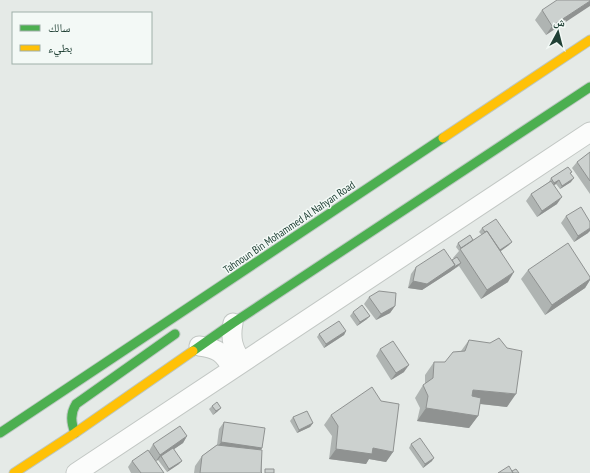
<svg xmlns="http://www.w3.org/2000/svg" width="590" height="473" font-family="'PT Sans Narrow','Noto Naskh Arabic',sans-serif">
	<rect width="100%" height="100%" fill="#e5eae7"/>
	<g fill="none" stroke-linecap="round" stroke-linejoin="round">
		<defs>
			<path id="street" d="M233,323C230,339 233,349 242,362
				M199,346C217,348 224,353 232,369
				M76,473L590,132"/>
			<path id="fast" d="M193,351L233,323L590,87
				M0,433L443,138
				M75,433C71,422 70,414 76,404L175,334"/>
			<path id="slow" d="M443,138L590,40
				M14,473L75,433L193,351"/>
		</defs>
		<use href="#street" stroke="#c2c7c4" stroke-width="21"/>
		<use href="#fast" stroke="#bcc7c2" stroke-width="11"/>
		<use href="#slow" stroke="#bcc7c2" stroke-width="11"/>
		<use href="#street" stroke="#fbfcfb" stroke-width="19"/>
		<use href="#fast" stroke="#4caf50" stroke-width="9"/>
		<use href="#slow" stroke="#ffc107" stroke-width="9"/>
	</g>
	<path fill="#afb4b2" d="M590,0L546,35L535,20L542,10Z
		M590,152V194L572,168L577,162Z
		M570,173L571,182L560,189L556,184L553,186L557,204L537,217L526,201L531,194L549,182L551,178Z
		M566,216L588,233L574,242L561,223Z
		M482,228L509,245L501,251L508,282L481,299L459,266L422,290L408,288L411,274L416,267L452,260L454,259L453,258L459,251L456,247L458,243L473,240L482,235L479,232Z
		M528,270L590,277V280L585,288L545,315L521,279Z
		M369,297L395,306L390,313L376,320L364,304Z
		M353,312L367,319L357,326L350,316Z
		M346,331L344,335L324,348L317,337L319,334Z
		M469,340L507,407L480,404L478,416L469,428L417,421L420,408L415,398L423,385L425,384V375L434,362H445L461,351Z
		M380,349L404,372L391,380L376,356Z
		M212,406L218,411L213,415L209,409Z
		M331,415L393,452L386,462L369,459L366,464L329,459L332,436L324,425Z
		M293,417L313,423L310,427L297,433L290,421Z
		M224,422L262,448L261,450L262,473H194L195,466L202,456L217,445L219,429Z
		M187,436L183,443L174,449L179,464L167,472L158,460L156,461L164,473H130H131L128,467L132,461L149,451L153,444Z
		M411,444L432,461L423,468L409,448Z"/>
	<path fill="#8f9291" d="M590,1V6L546,35L552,26Z
		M574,178L571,182L560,189L562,186Z
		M559,180L556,184L552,186L554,183Z
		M562,197L557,204L537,217L542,211Z
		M590,228V231L588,233L574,242L578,236Z
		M512,242L509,245L495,255L498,251Z
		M461,263L458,266L450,272L452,268Z
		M455,265L450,272L422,290L408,288L413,281Z
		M514,272L508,282L481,299L487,290Z
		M590,279V280L585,288L545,315L552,305Z
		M395,306L390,313L376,320L381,314Z
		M370,316L367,319L357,326L360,322Z
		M346,331L344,335L324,348L326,344Z
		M409,365L404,372L391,380L396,373Z
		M473,390L516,394L507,407L464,402Z
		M221,408L218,411L213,415L216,411Z
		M426,408L478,416L469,428L417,421Z
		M313,423L310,427L297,433L299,430Z
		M187,436L183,443L161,458V456L158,460L156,461L160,455Z
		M221,442L262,448L257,454L217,448Z
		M373,448L393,452L386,462L369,459L366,464L329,459L336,449Z
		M434,458L432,461L423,468L425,464Z
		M182,461L179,464L167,472L169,469Z"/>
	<path fill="#ccd1cf" stroke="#8f9291" d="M557,0H590V1L552,26L542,10Z
		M590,152V181L577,162Z
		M568,167L572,172L570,173L574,178L562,186L559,180L554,183L551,178Z
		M551,181L562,197L542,211L531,194Z
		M581,207L590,222V228L578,236L566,216Z
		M496,219L512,242L500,250L487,231L485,232L482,228Z
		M487,231L514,272L487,290L460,249Z
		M470,235L473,240L461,248L458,243Z
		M568,243L590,277V279L552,305L528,270Z
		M444,249L455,265L427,284L413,281L416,267Z
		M457,257L461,263L452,268L455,265L452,260Z
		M379,291L396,293L395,306L381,314L369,297Z
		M362,305L370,316L360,322L353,312Z
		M339,321L346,331L326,344L319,334Z
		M499,338L507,348L522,351L516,394L473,390L472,396L481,398L478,416L426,408L428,396L423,385L433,378L434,362H445L453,352L465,351L469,340L490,343Z
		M393,341L409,365L396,373L380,349Z
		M372,387L381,401L399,404L393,452L373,448L372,454L336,449L338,426L331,415Z
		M217,402L221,408L216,411L212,406Z
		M307,411L313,423L299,430L293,417Z
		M224,422L265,428L262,448L221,442Z
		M180,426L187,436L160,455L153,444Z
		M420,438L434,458L425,464L411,444Z
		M217,445L262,450L261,472L262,473H200L202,456Z
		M173,448L182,461L169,469L161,456Z
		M148,450L164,473H141L132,461Z
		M509,466L513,473H498Z
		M265,469H274V473H265Z
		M516,469L519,473H513L512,471Z"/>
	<g text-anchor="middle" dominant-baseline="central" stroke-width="3" stroke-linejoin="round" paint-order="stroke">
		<g font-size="11" fill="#204035" stroke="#f3f9f6">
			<text transform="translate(289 227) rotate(-34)">Tahnoun Bin Mohammed Al Nahyan Road</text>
		</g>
	</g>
	<rect x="12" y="12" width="140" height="52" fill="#f3f9f6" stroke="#9fafa9"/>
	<rect x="20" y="25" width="20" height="6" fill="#4caf50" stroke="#9fafa9"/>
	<text x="48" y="32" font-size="12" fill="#204035">سالك</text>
	<rect x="20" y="45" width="20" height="6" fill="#ffc107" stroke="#9fafa9"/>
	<text x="48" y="52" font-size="12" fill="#204035">بطيء</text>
	<g transform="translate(558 32) rotate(7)" stroke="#f3f9f6" stroke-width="3" paint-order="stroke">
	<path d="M0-3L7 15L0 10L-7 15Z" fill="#204035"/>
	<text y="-6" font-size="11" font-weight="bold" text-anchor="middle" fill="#204035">ش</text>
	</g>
</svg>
